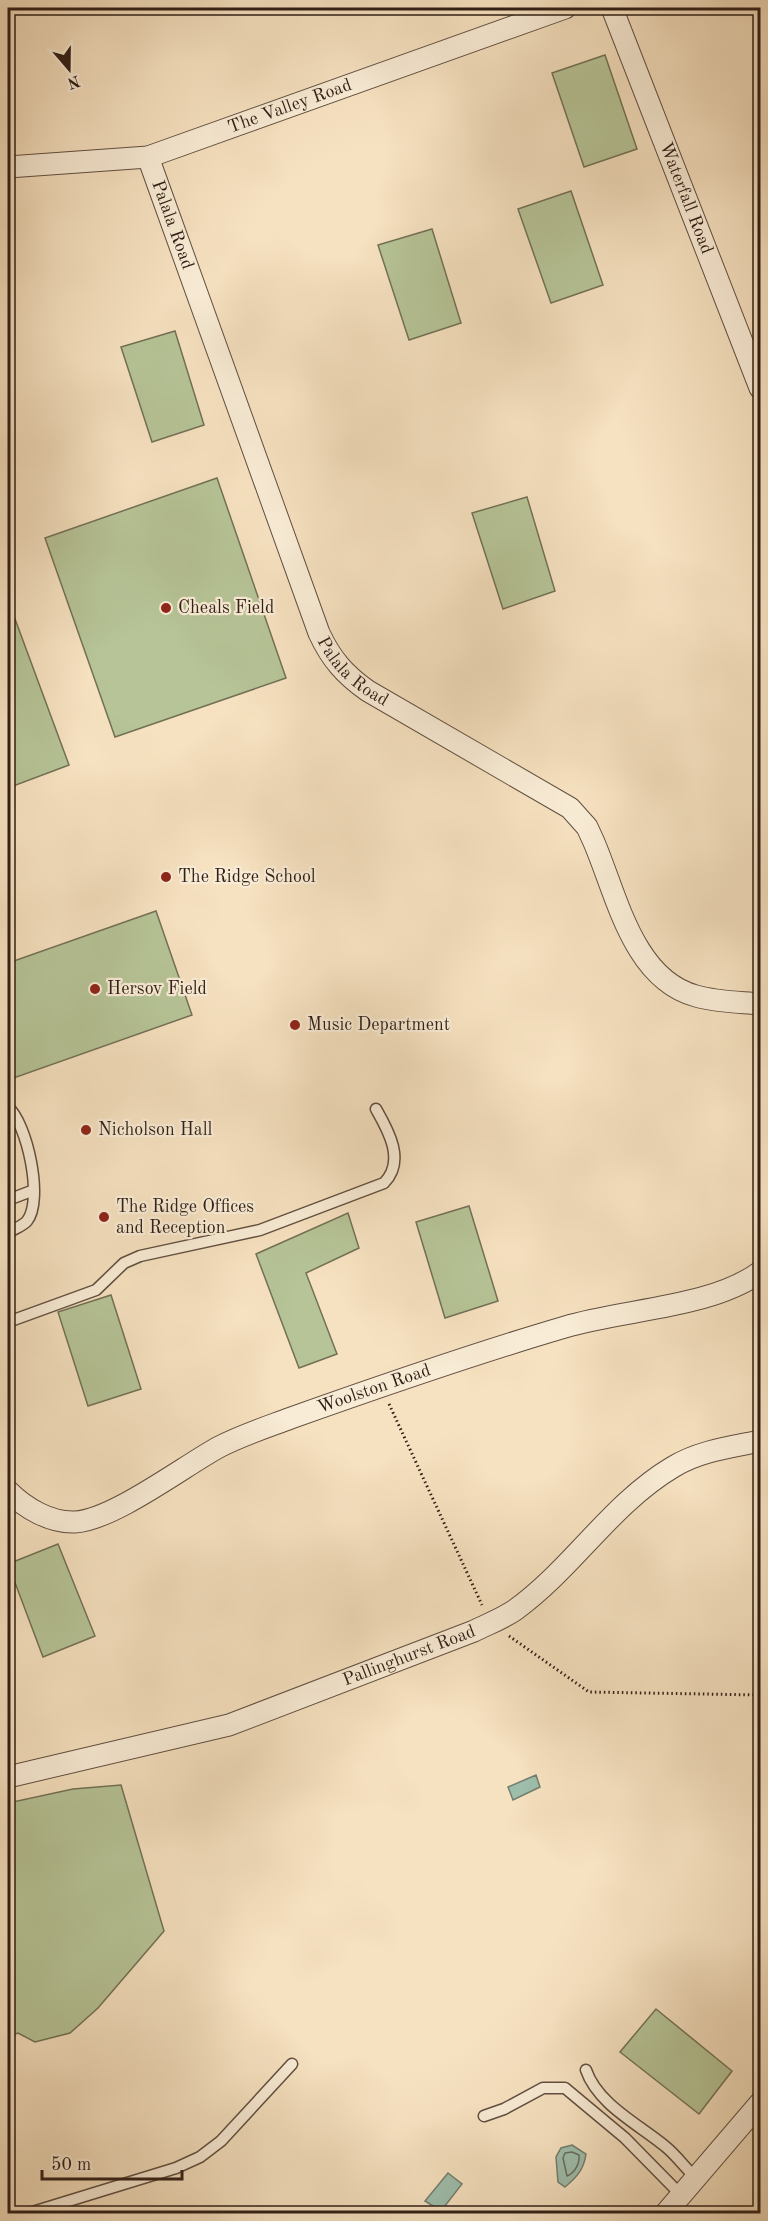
<svg xmlns="http://www.w3.org/2000/svg" width="768" height="2221" font-family="'Old Standard TT',serif">
	<rect width="100%" height="100%" fill="#f6e1c0"/>
	<filter id="stains"><feTurbulence type="fractalNoise" baseFrequency=".00333" numOctaves="4"/><feColorMatrix values="0 0 0 0 .2 0 0 0 0 .09 0 0 0 0 .02 0 0 0 .5 -.17"/></filter>
	<radialGradient id="worn" r=".72"><stop offset=".6" stop-color="#630" stop-opacity="0"/><stop offset="1" stop-color="#630" stop-opacity=".3"/></radialGradient>
	<path fill="#b6c497" stroke="#727156" stroke-width="1.5" d="M605,55L637,149L584,167L552,73Z
		M571,191L603,285L551,303L518,209Z
		M432,229L461,323L409,340L378,245Z
		M175,331L204,425L152,442L121,347Z
		M217,478L286,678L115,737L45,538Z
		M527,497L555,591L503,609L472,513Z
		M8,600L69,765L8,788Z
		M156,911L192,1015L8,1080V963Z
		M469,1206L498,1301L445,1318L416,1222Z
		M348,1213L359,1248L306,1273L337,1354L299,1368L256,1254Z
		M111,1295L141,1389L88,1406L58,1312Z
		M58,1544L95,1636L43,1657L8,1564Z
		M121,1785L164,1931L98,2008L70,2033L35,2042L18,2033L8,2037V1803L73,1789Z
		M656,2009L732,2071L699,2114L620,2052Z"/>
	<path fill="#9ebeac" stroke="#727e70" stroke-width="1.5" d="M536,1775L540,1787L513,1800L508,1787Z
		M572,2145L586,2154C584,2169 577,2177 565,2187L558,2182L556,2157L561,2148Z
		M448,2173L462,2184L441,2211L425,2201Z"/>
	<g fill="none" stroke-linecap="round" stroke-linejoin="round">
		<path stroke="#666e61" stroke-width="1.5" d="M572,2152L579,2155C580,2163 575,2173 567,2176L563,2158L565,2153Z"/>
		<defs>
			<path id="lane" d="M8,1107C27,1123 44,1200 27,1221C23,1226 13,1229 8,1233
				M8,1200L34,1190
				M8,1322L96,1290L124,1263L140,1256L260,1230L384,1183C406,1161 388,1130 376,1109
				M586,2070C598,2105 640,2125 666,2147C677,2156 685,2168 696,2178
				M484,2116L504,2109L543,2088H565L625,2138L681,2195
				M26,2214L176,2168L200,2157L221,2141L292,2064"/>
			<g id="street">
				<path id="s1" d="M612,8L760,388"/>
				<path id="s2" d="M148,157L319,633C331,659 345,675 368,691L570,808L587,827L593,840C616,892 632,979 696,996C717,1002 739,1002 760,1004"/>
				<path id="s3" d="M8,167L148,157L565,8"/>
				<path id="s4" d="M8,1491C25,1508 50,1523 75,1522C113,1520 184,1466 219,1447C242,1435 267,1427 291,1418C381,1386 473,1354 565,1327C624,1309 711,1308 760,1272"/>
				<path id="s5" d="M8,1777L229,1725L474,1631C488,1624 502,1619 515,1610C573,1568 611,1504 673,1467C699,1451 731,1447 760,1441"/>
				<path d="M665,2214L760,2103"/>
			</g>
		</defs>
		<use href="#lane" stroke="#614f40" stroke-width="13"/>
		<use href="#street" stroke="#614f40" stroke-width="23"/>
		<path stroke="#2f1e16" stroke-width="3" stroke-dasharray="1.5 3" stroke-linecap="butt" d="M389,1404L482,1605
			M509,1636L589,1692L760,1695"/>
		<use href="#lane" stroke="#f9ecd6" stroke-width="10"/>
		<use href="#street" stroke="#f9ecd6" stroke-width="21"/>
	</g>
	<g fill="#8f2418" stroke="#f9ecd6" stroke-width="2">
		<circle cx="166" cy="608" r="6"/>
		<circle cx="166" cy="877" r="6"/>
		<circle cx="95" cy="989" r="6"/>
		<circle cx="295" cy="1025" r="6"/>
		<circle cx="86" cy="1130" r="6"/>
		<circle cx="104" cy="1217" r="6"/>
	</g>
	<g text-anchor="middle" dominant-baseline="central" stroke-width="4.5" stroke-linejoin="round" paint-order="stroke">
		<g font-size="18" fill="#2f1e16" stroke="#f9ecd6">
			<text stroke="none"><textPath href="#s3" startOffset="291">The Valley Road</textPath></text>
			<text stroke="none"><textPath href="#s1" startOffset="204">Waterfall Road</textPath></text>
			<text stroke="none"><textPath href="#s2" startOffset="72">Palala Road</textPath></text>
			<text stroke="none"><textPath href="#s2" startOffset="558">Palala Road</textPath></text>
			<text stroke="none"><textPath href="#s4" startOffset="405">Woolston Road</textPath></text>
			<text stroke="none"><textPath href="#s5" startOffset="420">Pallinghurst Road</textPath></text>
		</g>
		<g font-size="18" fill="#2f1e16" stroke="#f9ecd6" text-anchor="start">
			<text x="178" y="608">Cheals Field</text>
			<text x="178" y="877">The Ridge School</text>
			<text x="107" y="989">Hersov Field</text>
			<text x="307" y="1025">Music Department</text>
			<text x="98" y="1130">Nicholson Hall</text>
			<text x="116" y="1207">The Ridge Offices<tspan x="116" dy="21">and Reception</tspan></text>
		</g>
	</g>
	<rect width="768" height="2221" fill="none" stroke="#f6e1c0" stroke-width="30"/>
	<rect x="9" y="9" width="750" height="2203" fill="none" stroke="#2f1e16" stroke-width="3"/>
	<rect x="15" y="15" width="738" height="2191" fill="none" stroke="#2f1e16" stroke-width="1.5"/>
	<g transform="translate(69 69) rotate(160)" stroke="#f9ecd6" stroke-width="4.5" paint-order="stroke">
	<path d="M0-4.5L10 22L0 15L-10 22Z" fill="#2f1e16"/>
	<text y="-9" font-size="16" font-weight="bold" text-anchor="middle" fill="#2f1e16">N</text>
	</g>
	<path d="M42 2170v9h140v-9" fill="none" stroke="#2f1e16" stroke-width="3"/>
	<text x="51" y="2170" font-size="18" fill="#2f1e16" stroke="#f9ecd6" stroke-width="4.5" paint-order="stroke">50 m</text>
	<rect width="100%" height="100%" filter="url(#stains)"/>
	<rect width="100%" height="100%" fill="url(#worn)"/>
</svg>
